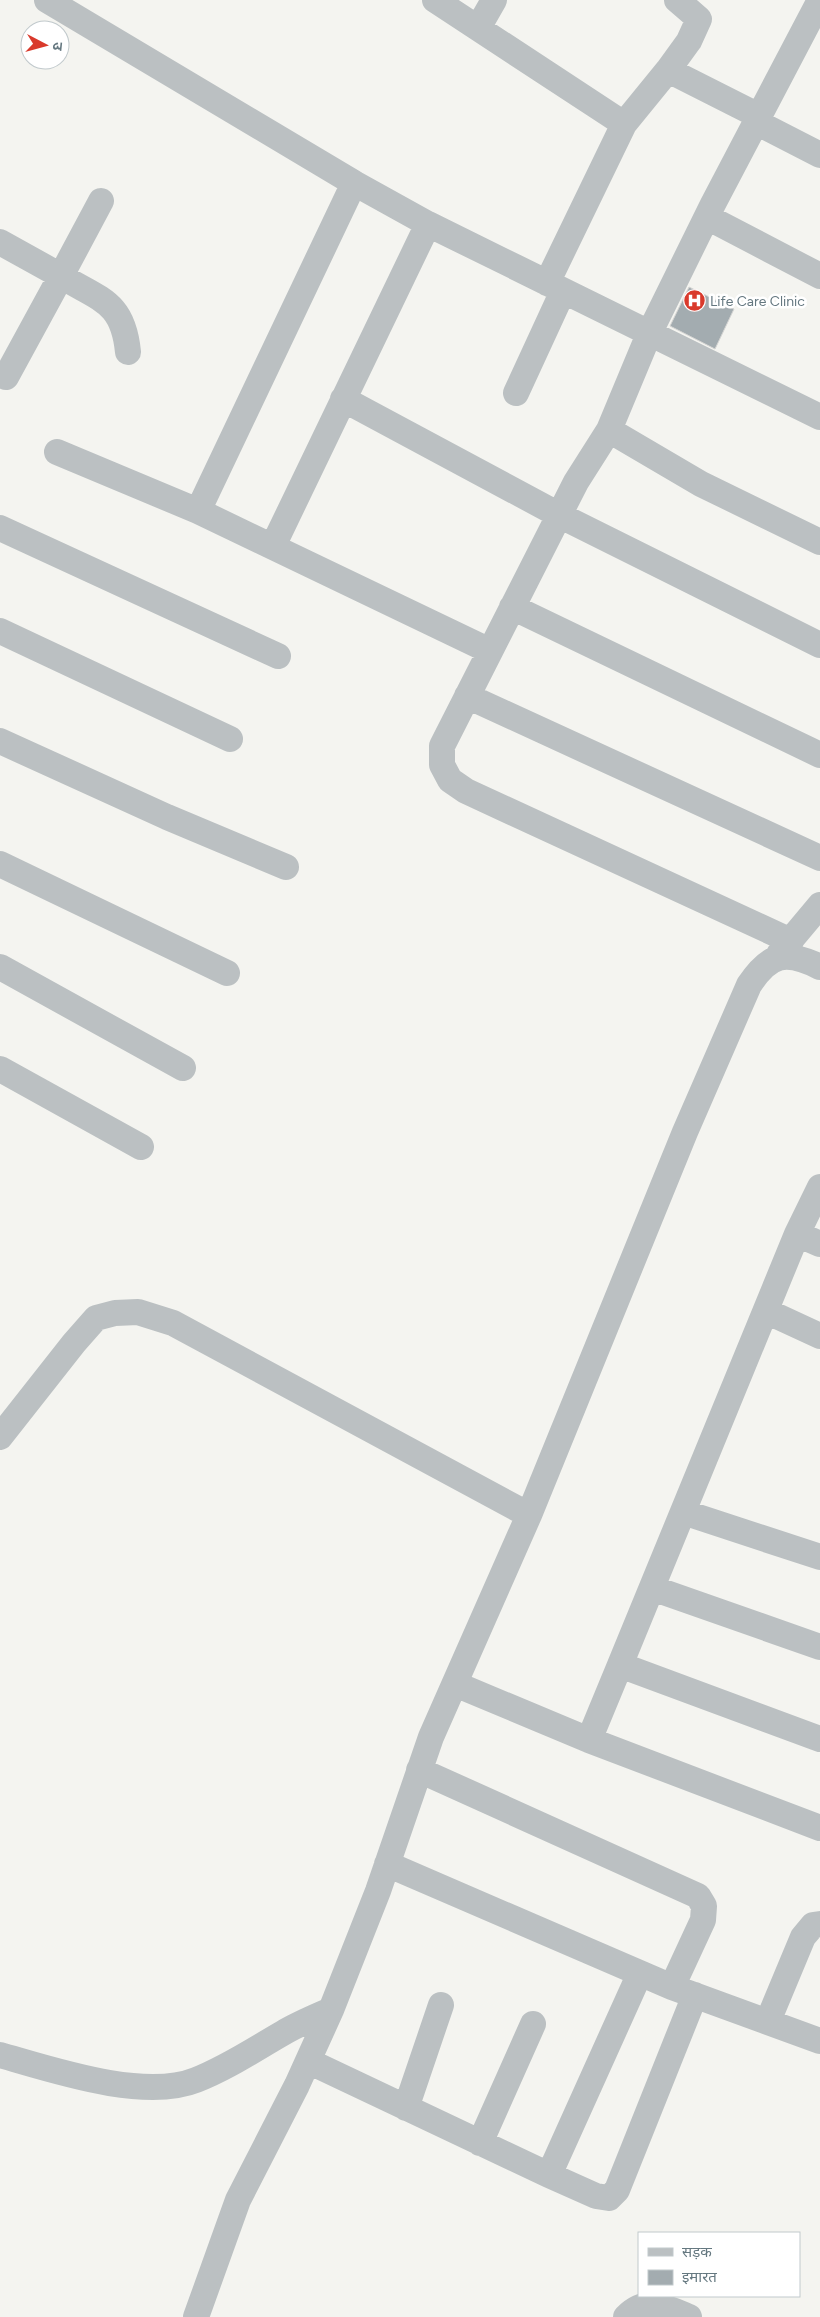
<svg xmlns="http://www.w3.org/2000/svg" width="820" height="2317" font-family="Figtree,'Noto Sans Devanagari',sans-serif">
	<rect width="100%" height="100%" fill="#f4f4f0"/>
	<path fill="#a3acb0" stroke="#d5d5d3" d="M689,287L734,309L715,349L670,326Z"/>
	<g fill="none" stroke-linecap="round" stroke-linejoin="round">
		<path stroke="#bbc0c2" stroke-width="26" d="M47,0L354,183L428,224L820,417
			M435,0L624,124
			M478,28L494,0
			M668,70L689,41L699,19L677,0
			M756,122L820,155
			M101,201L61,276C100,300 123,301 128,352
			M707,217L820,276
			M0,242L61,276L6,377L0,374
			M547,283L624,124L668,70L759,116
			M516,393L563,291
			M343,399L561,516L820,645
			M609,430L701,484L820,542
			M57,452L198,511L490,651
			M198,511L354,183
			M0,528L278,656
			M273,546L428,224
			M512,607L820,755
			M0,631L230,739
			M467,696L820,858
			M0,741L167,817L286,867
			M0,864L227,973
			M791,941L466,791L450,780L442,765V746L576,482L609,430L649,334L713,204L820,0
			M779,954L820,905
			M0,967L183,1068
			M0,1069L141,1147
			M797,1234L820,1244
			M766,1311L820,1336
			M0,1437L74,1343L96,1318L115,1313L138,1312L173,1323L529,1515
			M683,1512L820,1557
			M652,1588L820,1647
			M620,1665L797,1234L820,1187
			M455,1684L589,1740L620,1665L820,1739
			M589,1740L820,1828
			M419,1770L698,1896L704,1906L703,1920L672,1987
			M387,1864L672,1987L820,2041
			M768,2021L803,1937L813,1925L820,1924
			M0,2055C53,2070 144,2101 196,2080C227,2068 255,2049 283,2033C298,2024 315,2017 331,2010
			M308,2061L549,2175L596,2196L609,2198L617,2190L695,1995
			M406,2108L441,2005
			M480,2143L533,2024
			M549,2175L640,1973
			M196,2317L238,2200L297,2085L331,2010L378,1891L431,1737L529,1515L685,1132L749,985C770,953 786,950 820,967
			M626,2317C646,2296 666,2307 689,2317"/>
	</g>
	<defs>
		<symbol id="hospital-disc" viewBox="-11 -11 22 22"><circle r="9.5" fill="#d93a2c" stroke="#fff"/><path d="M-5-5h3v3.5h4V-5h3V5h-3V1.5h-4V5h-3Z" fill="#fff"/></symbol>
	</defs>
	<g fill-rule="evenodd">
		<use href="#hospital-disc" x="682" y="288" width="25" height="25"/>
	</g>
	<g text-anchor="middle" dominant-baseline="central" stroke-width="5" stroke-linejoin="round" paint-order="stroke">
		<g font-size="14" fill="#657880" stroke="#fff" text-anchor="start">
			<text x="710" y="301">Life Care Clinic</text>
		</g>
	</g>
	<rect x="638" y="2232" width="162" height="65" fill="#ffffff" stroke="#c1c9cc"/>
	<rect x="648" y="2248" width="25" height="8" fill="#bbc0c2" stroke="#c1c9cc"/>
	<text x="682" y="2257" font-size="15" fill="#657880">सड़क</text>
	<rect x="648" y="2270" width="25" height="15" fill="#a3acb0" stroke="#c1c9cc"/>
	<text x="682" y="2282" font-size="15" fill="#657880">इमारत</text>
	<g transform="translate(45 45) rotate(96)"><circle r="24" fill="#ffffff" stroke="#c1c9cc"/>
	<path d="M0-4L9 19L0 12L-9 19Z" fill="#d93a2c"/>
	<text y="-8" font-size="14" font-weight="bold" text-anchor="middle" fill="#657880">उ</text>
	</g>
</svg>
